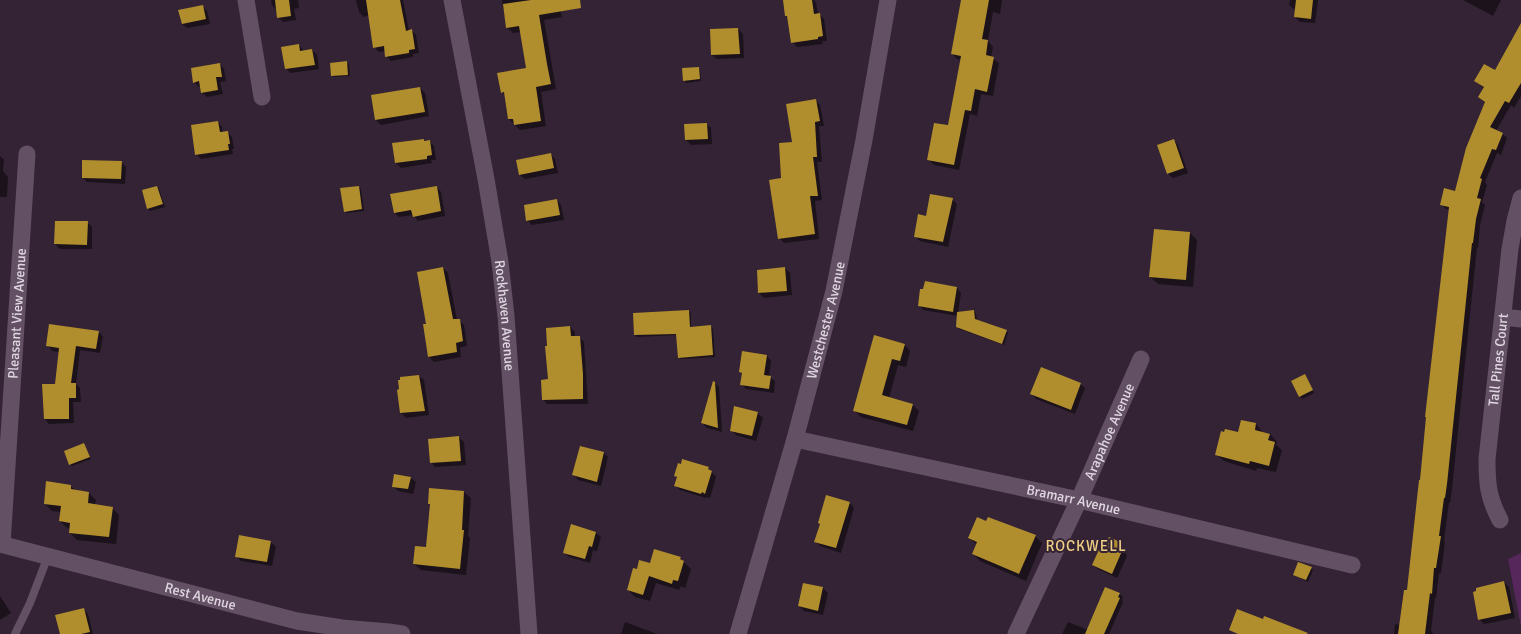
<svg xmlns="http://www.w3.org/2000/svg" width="1521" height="634" font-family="Signika,sans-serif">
	<rect width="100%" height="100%" fill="#332334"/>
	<path fill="#56275b" d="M1521,553V627L1508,559Z"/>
	<path fill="#0007" d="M271,0H298L299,8L294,9L296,20L283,22L278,17L276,10L272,5Z
		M356,0H403L409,31H412L416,35L419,53L413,54V57L391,61L386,56L385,51L379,52L374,47L369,15L364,17L359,12Z
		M502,0H556L559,3L562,17L544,20L556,89L541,92L546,126L520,130L509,119L506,96L502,92L527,69L521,32L513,33L507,28Z
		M795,0H814L816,3L818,14H819L824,19L827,41H822L823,44L797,47L792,42L789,18L786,16Z
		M961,0H1002L1000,14L993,12L988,41L993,47L991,57L999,63L993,96L981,94L977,116L970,114L959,170L934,165L928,159L949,126L961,60L957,59L952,54L962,2Z
		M1290,0H1318L1315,23L1300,22L1295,17L1296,10L1294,9L1289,5Z
		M1463,0H1501L1493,16Z
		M202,6L207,11L210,24L187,28L182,24Z
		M738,29L743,34L744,58L717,59L712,55Z
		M1521,42V96L1514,108L1511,105L1496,131L1502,133L1507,138L1501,155L1497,153L1485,182L1487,185L1482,202L1485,205L1480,225L1478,248L1477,247L1452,489L1450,503L1449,502L1444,541L1445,542L1441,573H1439L1436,598H1435L1431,630L1433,634H1394L1395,624L1400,625L1408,591L1421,481L1450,210L1446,209L1441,204L1455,192L1485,103L1479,97L1485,89L1475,81L1495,72Z
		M299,45L304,51L312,50L317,55L319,69L290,73L286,68Z
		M347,62L349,65L350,76L334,77L332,75Z
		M220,64L224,69L226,81L220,82L223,94L207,97L202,93L201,86L199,87L194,82Z
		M698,68L700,70L701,81L686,83L684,80Z
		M420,88L425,93L429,116L381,125L376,120Z
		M815,100L820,105L824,126H819L822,162H817L822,200L815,201L819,239L784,243L779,238L782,179L794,143Z
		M218,122L222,127L223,133L227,132L232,137L234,149H232L233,154L201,159L196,154Z
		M706,124L711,128L712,144L691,145L686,140Z
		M424,140L425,142L429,141L434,146L436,160H431L432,163L401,168L396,163Z
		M1174,140L1178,145L1188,173L1173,178L1168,174L1158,146Z
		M550,154L555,159L558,173L525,179L520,175Z
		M0,156L4,160L3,171L8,177L7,197H0Z
		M121,162L126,167L125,184L87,182L83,178Z
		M157,187L159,189L165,207L150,211L148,209L143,191Z
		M359,187L361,189L364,211L347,213L344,211Z
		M437,187L441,192L445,216L418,221L413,215L399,217L395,213Z
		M952,199L957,204L948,247L920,241L915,237L927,217Z
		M557,200L561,205L564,220L532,225L527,220Z
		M87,222L92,227V249H60L55,244Z
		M1190,233L1197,240L1193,287L1158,284L1150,277Z
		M443,268L448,273L457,320H459L464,325L467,346L460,347L461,357L434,362L429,357L428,324Z
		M785,268L790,273L792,295L764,298L759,293Z
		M957,288L961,293L958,313L974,311L976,313L977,321L1006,331L1008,333L1004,345L959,329L957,327L958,316L923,310L919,305Z
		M689,311L691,313V328L711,327L713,329L715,357L681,359L679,357L677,335L637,337L635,335Z
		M570,327L575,332V337H579L584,342L588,404H547L543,399Z
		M99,332L103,337L100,353L80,350L76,384L80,388L81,402H73L74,423L49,424L45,419L43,385H56L60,352L52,351L48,346Z
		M875,336L904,344L910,351L906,367L898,365L889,398L913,405L919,411L913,431L861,417L854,410Z
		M767,356L771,361L769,377L775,381L774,393L746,389L742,384L743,375L740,372Z
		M1304,375L1314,393L1302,399L1292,381Z
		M419,376L424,380L429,415L406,418L401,413L398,390Z
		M715,383L719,387L722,432L707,428L702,423Z
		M1080,384L1085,388L1075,414L1036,399L1032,394Z
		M735,407L758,413L763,418L756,441L736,435L731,430Z
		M1256,424L1263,433L1270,434L1277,442L1276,445L1282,450L1276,472L1257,468L1256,471L1224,461L1216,454L1239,434Z
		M459,437L464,442L466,465L435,467L431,462Z
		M84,444L91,459L72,466L70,464Z
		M604,453L608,457L601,486L578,480L574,475Z
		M708,468L716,477L710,498L707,497L706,498L680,490L675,485L678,479L675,476Z
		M395,475L411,478L416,482L413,494L398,491L394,487Z
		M47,482L71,486L76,491L89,493L96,500L95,505L112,508L119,515L116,544L77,540L70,533V529L67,528L60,521L61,512L52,511L45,504Z
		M464,492L471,498L468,536L470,538L466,575L421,570L414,564L427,548L431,506L429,504Z
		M850,503L854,508L841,553L820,546L816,542L821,525L819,523Z
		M572,526L596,533L601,537L597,551L593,550L590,563L569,557L564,552Z
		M240,536L271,542L276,547L272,566L241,561L236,556Z
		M1035,536L1042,543L1026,581L980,561L973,554L977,545L969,538Z
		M1117,542L1122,547L1127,556L1117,578L1098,569L1093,565L1106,545Z
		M680,558L691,569L685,588L681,586L679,590L656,583L650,601L635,597L628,590L637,570L651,564Z
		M1311,568L1313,570L1308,582L1294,574Z
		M1504,582L1509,587L1515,618L1484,624L1479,619Z
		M804,584L823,588L828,593L823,615L804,611L799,606Z
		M1120,594L1123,597L1122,600L1123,602L1109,634H1062L1068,622L1088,630Z
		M0,596L11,613L0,620Z
		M83,609L88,614L93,634H61Z
		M625,622L657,634H621Z"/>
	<path fill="#b08d2d" d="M275,0H289L291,16L277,18Z
		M366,0H400L406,31L412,29L415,49L409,50V53L385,57L384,46L373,48Z
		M531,0H580L581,8L539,15L547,64L551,84L536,87L541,121L514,125L513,119H508L504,92L501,93L497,73L526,68L519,26L506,28L503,4Z
		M783,0H812L814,14L820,13L823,36L818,37V39L791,43L787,16H785Z
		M961,0H989L982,39L988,40L986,55L994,57L987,92L975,89L971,111L965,110L954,165L927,160L934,123L948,125L961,56L951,54Z
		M1296,0H1313L1311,19L1294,17Z
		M203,5L206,19L182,24L178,10Z
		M1521,23V83L1509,103L1505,101L1490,127L1503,133L1496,150L1492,149L1480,178L1482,179L1477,198L1481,199L1476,219L1473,243H1472L1447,484L1445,498H1444L1439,536H1441L1436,568H1434L1432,594L1430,593L1425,634H1398L1404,590H1407L1419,480H1420L1426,417H1425L1449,207L1440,205L1444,188L1455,191L1466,148L1485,102L1478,97L1484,87L1474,81L1484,64L1495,70Z
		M738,28L740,54L711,55L710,29Z
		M299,44L300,51L312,49L315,65L285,69L281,47Z
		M347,61L348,75L331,76L330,63Z
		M220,63L222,77H216L218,90L201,93L199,81L193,83L191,68Z
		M699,67L700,79L683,81L682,68Z
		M420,87L425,112L375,120L371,95Z
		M816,99L820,121L815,122L817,157H813L818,196H810L815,234L778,239L769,180L781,178L779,143L792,142L786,104Z
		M218,121L220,132L228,131L230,144H228L229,150L195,155L191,125Z
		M707,123L708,139L685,140L684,124Z
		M424,139V141L430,140L432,155L427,156V159L395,163L392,143Z
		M1174,139L1184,168L1167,174L1157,145Z
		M551,153L554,168L519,175L516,160Z
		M82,160L122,161L121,179L82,178Z
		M157,186L163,204L147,209L142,190Z
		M359,186L362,209L344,212L340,188Z
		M437,186L441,211L413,217L411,210L394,213L390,194Z
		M930,194L953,198L943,242L914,237L918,214L926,216Z
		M557,199L560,215L526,221L524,205Z
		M55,221H88L87,245L54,244Z
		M1154,229L1190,232L1186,280L1149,277Z
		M443,267L453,319H460L463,341L456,343L457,352L428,357L423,324H426L417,272Z
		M785,267L787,291L758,293L757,270Z
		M925,281L957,287L953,312L918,306L920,289H923Z
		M689,310L690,327L711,325L713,355L678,358L676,334L634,335L633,313Z
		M974,310L975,319L1007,330L1002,344L956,327L957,312Z
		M49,324L99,331L96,349L76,346L71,383H76V398H69V419H44L42,384H55L59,348L46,346Z
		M570,326L571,336H580L583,374V399L542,400L541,380L548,379L545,346H547L546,328Z
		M874,335L905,344L900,361L892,359L882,395L913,404L907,425L853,411Z
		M742,351L767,355L764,375L771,376L769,389L740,385L742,373L739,372Z
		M1041,367L1081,383L1071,410L1030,394Z
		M1305,374L1313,390L1299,397L1291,381Z
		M419,375L425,411L400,413L397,390L399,389L398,380H400V377Z
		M713,381L715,382L718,428L701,423Z
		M734,406L758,412L752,436L730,431Z
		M1241,420L1256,423L1255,430L1270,434L1268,440L1275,442L1269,466L1250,461L1249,464L1215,455L1221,431L1224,432L1225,429L1238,432Z
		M459,436L461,461L430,463L428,439Z
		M84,443L90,457L69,465L64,451Z
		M580,446L604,452L597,482L572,475Z
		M682,459L709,467L708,469L712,471L705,494L702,492L701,494L674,486L677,477L674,476L678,463L681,464Z
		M394,474L411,477L408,489L392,487Z
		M46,481L71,485V489L89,492L88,503L113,507L109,537L69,533L70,523L59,521L61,506L44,504Z
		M429,488L464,491L462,530H464L460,569L413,564L415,546L426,547L430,504H428Z
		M826,495L850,502L836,548L814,542L820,524L818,523Z
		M977,517L986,521L988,517L1036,535L1019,574L972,554L977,542L968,538Z
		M571,524L596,532L592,547L589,546L585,559L563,553Z
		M239,535L271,541L267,562L235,557Z
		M1109,537L1118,541L1122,551L1112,574L1092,565L1102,543L1105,544Z
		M654,549L681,557L680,559L684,561L678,581L673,580L672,584L649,576L643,595L627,590L633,568L637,569L639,560L650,563Z
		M1298,562L1312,567L1306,580L1293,575Z
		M1504,581L1511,613L1478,620L1473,592L1476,591V588Z
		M803,583L823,587L818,611L798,606Z
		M1105,587L1120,593L1118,597L1120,598L1104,634H1085Z
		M84,608L90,632L81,634H60L55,615Z
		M1237,609L1263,619L1264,616L1308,633L1307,634H1238L1229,630Z"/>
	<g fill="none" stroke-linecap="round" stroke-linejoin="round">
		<path stroke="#635064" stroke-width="8" d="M15,634L30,603L48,556"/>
		<g stroke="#635064" stroke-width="17">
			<path d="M246,0L262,97"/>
			<path id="s1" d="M452,0L486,179L500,262L506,316L529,634"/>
			<path d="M1503,317L1521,319"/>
			<path id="s2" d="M795,439L1079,500L1352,565"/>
			<path id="s3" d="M1500,520C1488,497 1487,484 1487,459L1510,249L1515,221L1521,198"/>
			<path id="s4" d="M0,544L297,621L342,628L389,632L402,634"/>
			<path id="s5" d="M2,544L27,154"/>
			<path id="s6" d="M738,634L795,439L834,291L864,140L888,0"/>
			<path id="s7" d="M1016,634L1079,500L1141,359"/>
		</g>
	</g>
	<g text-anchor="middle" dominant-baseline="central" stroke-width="4" stroke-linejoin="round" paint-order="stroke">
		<g font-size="14" fill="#e0d6e1" stroke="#332334">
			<text stroke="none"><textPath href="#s5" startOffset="231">Pleasant View Avenue</textPath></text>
			<text stroke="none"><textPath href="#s1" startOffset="320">Rockhaven Avenue</textPath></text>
			<text stroke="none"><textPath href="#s6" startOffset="326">Westchester Avenue</textPath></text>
			<text stroke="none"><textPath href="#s3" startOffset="163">Tall Pines Court</textPath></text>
			<text stroke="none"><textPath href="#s7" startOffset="223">Arapahoe Avenue</textPath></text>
			<text stroke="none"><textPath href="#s2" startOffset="285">Bramarr Avenue</textPath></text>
			<text stroke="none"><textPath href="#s4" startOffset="207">Rest Avenue</textPath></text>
		</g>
		<g font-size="15" letter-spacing="1" fill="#efcf85" stroke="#332334">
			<text x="1086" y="546">ROCKWELL</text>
		</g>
	</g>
</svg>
